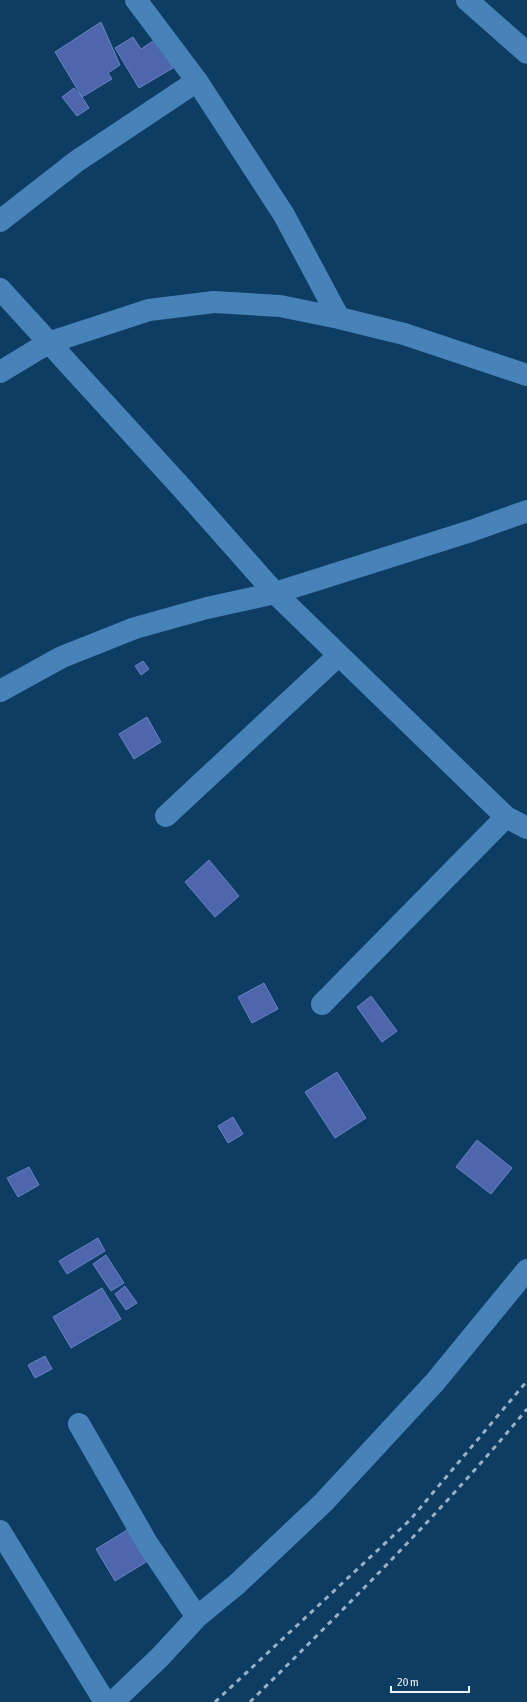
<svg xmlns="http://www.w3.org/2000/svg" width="527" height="1702" font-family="'Asap Condensed',sans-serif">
	<rect width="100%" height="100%" fill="#0d3d63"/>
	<path fill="#4e66ab" stroke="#6982c4" d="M101,22L120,65L108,73L112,79L82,97L55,52Z
		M133,37L141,49L156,39L173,68L139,88L115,48Z
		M74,88L82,97L89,108L77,116L62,97Z
		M143,661L149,669L141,675L135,666Z
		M147,717L161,742L134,759L119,734Z
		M209,860L239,896L215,917L185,882Z
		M264,983L278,1009L252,1023L238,997Z
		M371,996L397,1031L382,1042L357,1007Z
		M337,1072L366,1118L335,1138L305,1092Z
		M233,1117L243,1134L228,1143L218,1126Z
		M477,1140L512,1168L491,1194L456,1167Z
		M29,1167L39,1185L18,1197L7,1178Z
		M98,1238L105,1251L67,1274L59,1261Z
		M106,1255L124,1283L111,1291L93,1264Z
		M125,1286L137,1303L126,1310L115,1294Z
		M102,1288L121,1319L71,1348L53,1317Z
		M45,1356L52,1369L35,1378L28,1365Z
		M132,1527L151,1559L115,1581L96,1549Z"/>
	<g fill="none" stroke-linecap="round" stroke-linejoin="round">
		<path stroke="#4783b8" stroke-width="22" d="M136,0L197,81L284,215L339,318
			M467,0L527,53
			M0,221L77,161L197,81
			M0,289L181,487L275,593L506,817L527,828
			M0,372L48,343L149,310L214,302L280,306L339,318L404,334L527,375
			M166,816L339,655
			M322,1004L506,817
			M79,1424L147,1543L197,1617
			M0,1531L105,1702
			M113,1702L160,1657L197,1617L236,1585L323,1503L435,1382L527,1270"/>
		<path stroke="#4783b8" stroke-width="22" d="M0,691L62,657L135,628L207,608L275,593L471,531L527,511"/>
		<path stroke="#9bb0c2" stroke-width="3" stroke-dasharray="5 5" stroke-linecap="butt" d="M215,1702L410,1520L527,1381
			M250,1702C346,1607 441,1513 527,1409"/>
	</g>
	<path d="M391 1686v6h78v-6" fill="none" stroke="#eef4fa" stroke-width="2"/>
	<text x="397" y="1686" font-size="12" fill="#eef4fa" stroke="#0d3d63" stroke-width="3" paint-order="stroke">20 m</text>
</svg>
